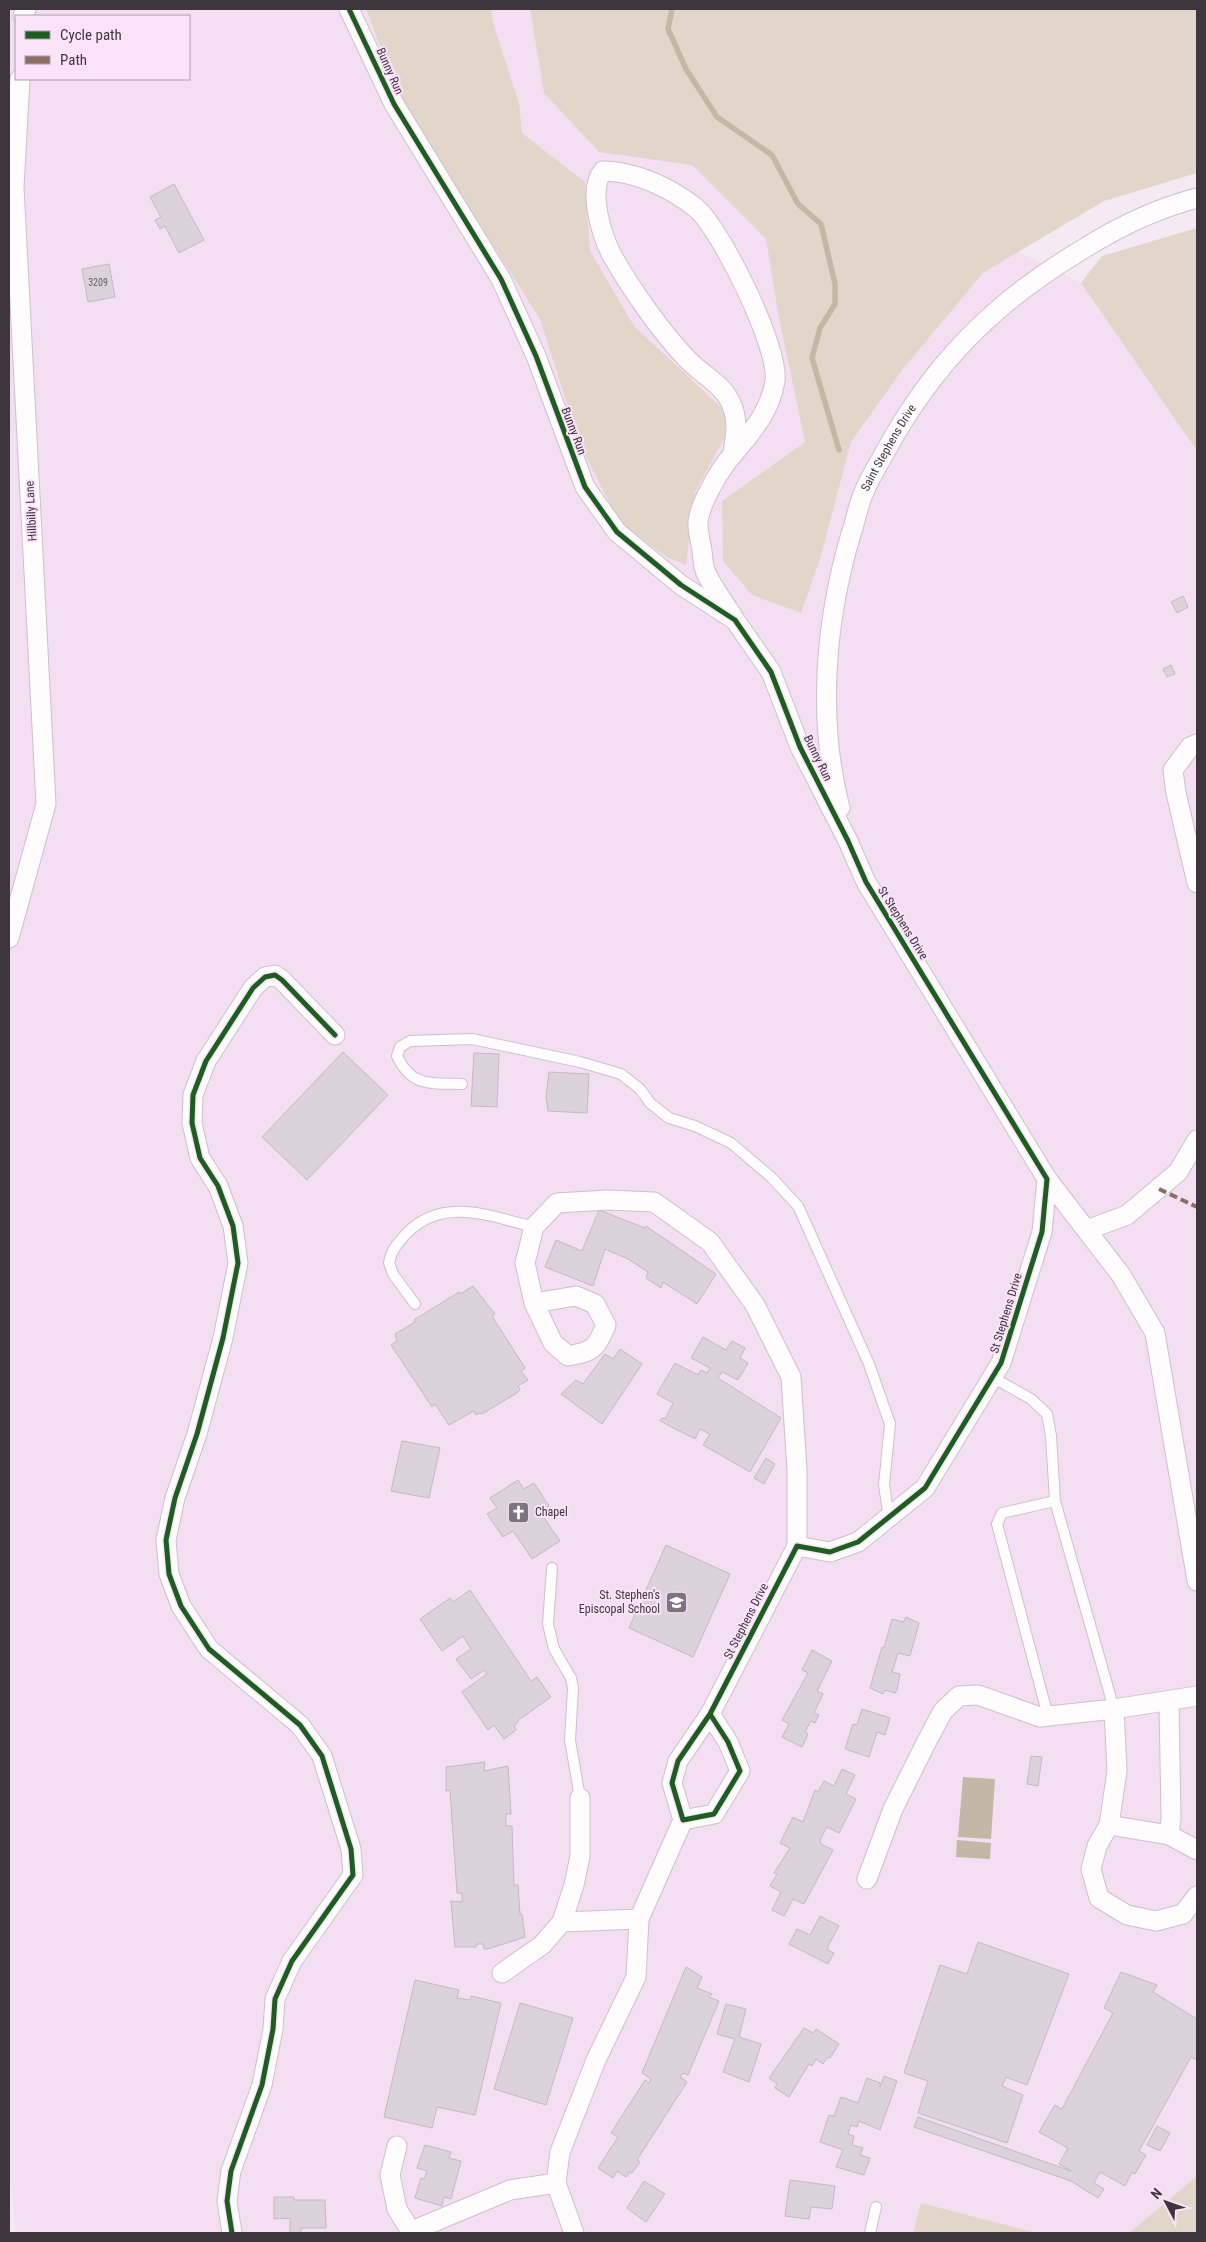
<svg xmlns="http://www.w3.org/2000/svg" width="1206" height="2242" font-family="'Roboto Condensed',sans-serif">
	<rect width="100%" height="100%" fill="#f5e9f4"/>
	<path fill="#f4dff2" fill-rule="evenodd" d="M9,9H535L1081,283L1197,451V2233H16L9,2168ZM16,16H189V79H16Z"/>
	<path fill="#e1d6c9" d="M366,9H491L493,23L519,103L522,133L585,182L590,251L634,326L725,411V437L695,492L686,565L667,557L619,522L580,445L540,319L400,99Z
		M530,9H1197V173L1104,201L983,273L902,370L851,442L820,559L801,613L752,595L723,561L722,501L805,442L779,318L766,239L692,165L599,152L544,93Z
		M1197,228V451L1081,283L1102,256Z
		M1197,2176V2233H1129Z
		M921,2203L1036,2233H913Z"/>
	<path fill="#c3b8a5" d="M963,1777L995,1779L991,1839L958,1837Z
		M957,1840L991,1843L990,1859L956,1857Z"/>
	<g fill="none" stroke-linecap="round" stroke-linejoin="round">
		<path stroke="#c3b8a5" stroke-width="5.5" d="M672,9L668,29L686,69L717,117L772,155L798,204L821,224L835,284V304L820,328L812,358L839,450"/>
	</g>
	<path fill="#dcd2db" stroke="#c2b9c1" d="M174,184L204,240L179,253L165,226L160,229L155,220L161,217L150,197Z
		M109,264L115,297L88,302L82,269Z
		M1183,596L1188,607L1177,613L1171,602Z
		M1171,665L1175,674L1167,677L1163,669Z
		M343,1052L388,1095L307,1180L262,1137Z
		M474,1053L499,1054L497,1107L471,1106Z
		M549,1072L589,1074L587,1113L548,1111L546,1097Z
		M599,1210L645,1228L646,1226L716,1274L697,1304L663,1282L661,1288L646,1278L648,1272L628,1259L605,1249L593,1286L545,1267L556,1240L582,1251Z
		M473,1286L495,1314L492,1316L525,1368L521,1371L528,1380L518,1386L520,1389L517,1393L482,1414L480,1413L476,1415L474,1411L449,1425L435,1404L432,1407L391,1345L397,1341L395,1334L415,1322L414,1320L459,1292L460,1294Z
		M703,1337L726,1350L732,1341L745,1348L740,1358L748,1363L738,1380L722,1372L718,1378L781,1418L750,1472L703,1445L710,1434L700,1429L695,1439L660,1421L662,1418L665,1419L673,1403L657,1394L675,1363L698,1375L701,1370L707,1373L710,1368L691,1358Z
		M620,1349L642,1364L602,1424L561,1394L576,1380L583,1384L605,1354L613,1359Z
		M402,1441L440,1448L429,1498L391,1491Z
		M766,1458L775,1464L764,1484L754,1478Z
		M518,1480L524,1489L534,1483L549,1506L540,1512L560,1541L532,1559L513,1531L503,1537L487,1514L497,1508L490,1498Z
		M666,1545L730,1574L693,1657L629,1628Z
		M470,1590L531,1681L537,1677L551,1697L520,1719L514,1726L516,1730L504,1739L494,1725L488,1730L462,1692L487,1674L484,1670L471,1679L456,1659L471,1649L463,1636L442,1651L420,1619L450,1598L453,1602Z
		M906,1617L919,1623L910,1656L898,1653L892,1672L900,1674L897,1690L895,1693L885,1690L883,1694L870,1688L882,1647L884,1648L892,1619L903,1622Z
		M812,1650L832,1661L817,1691L823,1694L814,1713L819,1715L815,1723L811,1721L805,1732L808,1734L802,1747L782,1737L789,1724L782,1720L808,1673L802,1670Z
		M862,1709L890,1718L885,1735L877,1732L869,1757L845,1749L853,1724L857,1725Z
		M1031,1756L1042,1757L1038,1786L1027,1784Z
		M485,1762L484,1771L508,1766L511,1814H506V1826H512L514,1885H518L520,1914H522L525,1937L488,1949H484L483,1944H477L476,1947H455L451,1901L462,1902V1893H457L450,1790L446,1791V1767Z
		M842,1769L855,1775L846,1794L856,1799L839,1833L827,1827L820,1840L821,1844L833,1850L804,1904L793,1899L784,1916L772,1910L781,1892L770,1886L777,1874L774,1873L790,1848L780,1843L793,1817L803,1822L815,1790L818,1792L824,1781L834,1786Z
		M820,1916L839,1926L828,1946V1950L834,1953L828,1964L789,1944L797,1929L810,1935Z
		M978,1942L1069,1974L1027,2085L1006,2077L1002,2086L1023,2095L1007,2143L918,2113L928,2081L904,2073L940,1965L967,1974Z
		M686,1967L702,1977L697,1988L712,1994L709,1997L719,2001L688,2075L683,2073L680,2077L687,2082L637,2160L640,2162L632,2173L630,2172L626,2177L617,2171L613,2178L598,2168L618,2137L611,2133L645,2080L649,2083L651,2079L642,2073Z
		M1121,1972L1157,1985L1153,1992L1197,2019V2060L1191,2057L1139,2151L1146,2155L1135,2174L1132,2172L1125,2186L1100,2172L1094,2183L1104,2189L1098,2198L1071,2181L914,2127L918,2117L1071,2171L1059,2164L1068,2148L1039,2132L1055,2105L1062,2109L1113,2013L1104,2008Z
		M415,1980L459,1990L457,1998L470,2000L471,1996L501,2003L475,2115L437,2107L432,2128L384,2117Z
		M520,2003L573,2018L546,2105L494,2089Z
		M726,2004L746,2009L739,2037L761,2044L749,2082L723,2072L735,2039L717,2034Z
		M804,2028L813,2033L816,2029L839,2044L830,2058L828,2057L823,2064L816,2059L812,2066L809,2064L789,2097L775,2088L777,2084L769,2078Z
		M884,2076L897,2081L880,2130L859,2121L857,2127L851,2125L848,2134L854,2136L852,2145L863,2148L860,2155L870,2158L864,2175L836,2167L843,2150L820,2142L829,2115L834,2116L841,2097L858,2103L867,2078L880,2083V2087Z
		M1157,2126L1170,2133L1160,2151L1147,2145Z
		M425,2145L451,2152L449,2158L461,2161L451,2199L444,2197L442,2206L415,2198L421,2178L424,2179L427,2171L417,2168Z
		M790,2180L835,2186L832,2209L811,2207L809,2219L785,2216Z
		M644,2181L665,2194L646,2222L627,2208Z
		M274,2197H294V2200H325L326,2228H301V2233H290V2218L274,2219Z"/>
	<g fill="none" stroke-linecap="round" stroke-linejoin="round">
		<defs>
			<path id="lane" d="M462,1084C432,1083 412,1088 397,1056L400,1047L410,1041L472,1039L580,1062L621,1074L640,1089L650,1103L669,1118L695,1126L731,1143L771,1177L798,1206L869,1364L890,1424L884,1485L889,1518
				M415,1304L393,1274L389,1263C391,1250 398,1243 406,1234C443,1196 489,1216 534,1227
				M992,1377L1031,1399L1047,1414L1051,1436L1055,1501L1114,1709
				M552,1568L548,1624L554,1649L571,1678L573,1688L570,1740L580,1798
				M1048,1716L997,1524L1002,1513L1055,1501
				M870,2233L876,2207"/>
			<g id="street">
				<path d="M349,9L394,104L501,279L536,356L585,487L617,532L681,585L735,620L771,672L800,747L848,841L866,882L1047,1179L1042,1232L1001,1363L925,1488L858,1542L830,1552L797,1546L710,1714L678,1761L672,1783L683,1820L714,1814L740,1771L728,1742L710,1714"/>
				<path d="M23,16L26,9"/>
				<path d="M732,615C723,601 713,588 706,573C703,567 703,558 702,551C701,542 697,530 698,521C701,501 721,467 735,452C754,429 770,411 775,381C780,349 721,229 696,208C671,188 635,171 603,171C587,190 602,237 613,257C631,289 662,333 687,359C701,374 721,383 730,401C739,419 736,435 733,453"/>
				<path d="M1197,744L1190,747L1173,770L1176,793L1197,883"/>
				<path id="s1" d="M840,808C817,718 825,622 851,534C856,520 858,505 864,492C869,479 877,467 884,454C932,365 993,303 1080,251C1116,228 1155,209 1197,198"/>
				<path d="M9,938L46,804L14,187L20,79"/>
				<path d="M1047,1179L1121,1275L1155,1333L1197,1581"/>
				<path d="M1087,1230L1127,1215L1178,1172L1197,1140"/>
				<path d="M534,1303L576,1296L595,1304L606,1325C596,1349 594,1351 568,1356L553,1343L534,1303L525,1263L534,1227L557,1203L607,1200L654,1202L710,1242L755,1305L791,1377L797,1470V1546"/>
				<path d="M1197,1696L1114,1709L1117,1771L1109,1825L1097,1846L1091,1869L1099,1898L1127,1915L1156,1921L1183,1914L1197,1896"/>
				<path d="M1109,1825L1169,1835L1197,1850"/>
				<path d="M1169,1835L1171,1819L1169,1702"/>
				<path d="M867,1879L893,1809L928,1739L943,1711L959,1696L978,1695L1040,1717L1114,1709"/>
				<path d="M562,1922L574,1885L580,1856V1798"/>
				<path d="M502,1973L542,1945L562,1922L639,1919"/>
				<path d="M397,2146L390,2175L397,2209L412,2233"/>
				<path d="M412,2231L510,2190L556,2183"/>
				<path d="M232,2233L227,2201L231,2171L262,2085L273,2029L275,1999L292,1961L353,1875L351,1849L322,1756L300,1725L209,1649L181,1606L169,1574L166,1540L175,1498L197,1434L223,1338L238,1263L233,1226L218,1186L200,1158L192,1123L193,1095L206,1061L253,988L265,977L275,975L282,980L335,1035"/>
				<path d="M574,2233L556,2183L560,2152L596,2060L636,1977L639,1919L683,1820"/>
			</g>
		</defs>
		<use href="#lane" stroke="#ccc1cb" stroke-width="12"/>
		<use href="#street" stroke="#ccc1cb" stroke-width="21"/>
		<use href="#lane" stroke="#fefcfd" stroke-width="10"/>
		<use href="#street" stroke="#fefcfd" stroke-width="19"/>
		<path stroke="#8d6e63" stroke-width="4" stroke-dasharray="8 4" stroke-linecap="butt" d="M1159,1189L1197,1207"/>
		<defs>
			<path id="cycleway" d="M349,9L394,104L501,279L536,356L585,487L617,532L681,585L735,620L771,672L800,747L848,841L866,882L1047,1179L1042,1232L1001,1363L925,1488L858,1542L830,1552L797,1546L710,1714L678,1761L672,1783L683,1820L714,1814L740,1771L728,1742L710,1714
				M232,2233L227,2201L231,2171L262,2085L273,2029L275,1999L292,1961L353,1875L351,1849L322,1756L300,1725L209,1649L181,1606L169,1574L166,1540L175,1498L197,1434L223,1338L238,1263L233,1226L218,1186L200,1158L192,1123L193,1095L206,1061L253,988L265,977L275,975L282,980L335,1035"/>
		</defs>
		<use href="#cycleway" stroke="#fbe3f9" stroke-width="8"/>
		<use href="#cycleway" stroke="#1b5e20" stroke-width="5"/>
	</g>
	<defs>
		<symbol id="church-square" viewBox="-11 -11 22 22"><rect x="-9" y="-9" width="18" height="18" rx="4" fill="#7e747d" stroke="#fbe3f9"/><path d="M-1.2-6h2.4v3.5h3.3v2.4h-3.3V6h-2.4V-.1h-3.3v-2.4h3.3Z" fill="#fff"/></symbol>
		<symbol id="university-square" viewBox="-11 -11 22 22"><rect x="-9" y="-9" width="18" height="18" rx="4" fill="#7e747d" stroke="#fbe3f9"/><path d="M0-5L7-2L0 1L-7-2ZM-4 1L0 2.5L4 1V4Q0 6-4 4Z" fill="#fff"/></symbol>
	</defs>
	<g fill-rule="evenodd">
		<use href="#church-square" x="506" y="1500" width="25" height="25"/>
		<use href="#university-square" x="664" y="1590" width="25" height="25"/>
	</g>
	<g text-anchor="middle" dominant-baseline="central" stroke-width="4" stroke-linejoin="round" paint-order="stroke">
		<g font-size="10" fill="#665c64">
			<text x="98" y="282">3209</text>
		</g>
		<g font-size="12" fill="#3e353d" stroke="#fbe3f9">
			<text transform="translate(390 71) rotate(66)">Bunny Run</text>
			<text transform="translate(574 431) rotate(69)">Bunny Run</text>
			<text stroke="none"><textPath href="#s1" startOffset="372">Saint Stephens Drive</textPath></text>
			<text transform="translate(31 511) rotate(-93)">Hillbilly Lane</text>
			<text transform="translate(818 758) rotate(64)">Bunny Run</text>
			<text transform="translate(903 923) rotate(58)">St Stephens Drive</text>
			<text transform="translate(1006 1313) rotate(-73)">St Stephens Drive</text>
			<text transform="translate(746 1621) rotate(-63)">St Stephens Drive</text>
		</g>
		<g font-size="12" fill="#3e353d" stroke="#fbe3f9" text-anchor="start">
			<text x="535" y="1512">Chapel</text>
			<text x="660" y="1595" text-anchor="end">St. Stephen's<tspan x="660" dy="14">Episcopal School</tspan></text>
		</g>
	</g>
	<rect width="1206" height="2242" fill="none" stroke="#3e353d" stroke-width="20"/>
	<rect x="15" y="15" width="175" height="65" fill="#fbe3f9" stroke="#af9dae"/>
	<rect x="25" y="31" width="25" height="8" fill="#1b5e20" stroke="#af9dae"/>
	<text x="60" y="40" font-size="15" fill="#3e353d">Cycle path</text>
	<rect x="25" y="56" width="25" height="8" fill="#8d6e63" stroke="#af9dae"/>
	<text x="60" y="65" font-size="15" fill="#3e353d">Path</text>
	<g transform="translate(1166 2202) rotate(311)" stroke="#fbe3f9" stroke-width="4" paint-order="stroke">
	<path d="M0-4L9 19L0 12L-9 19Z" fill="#3e353d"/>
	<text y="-8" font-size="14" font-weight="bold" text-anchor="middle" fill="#3e353d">N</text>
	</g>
</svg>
